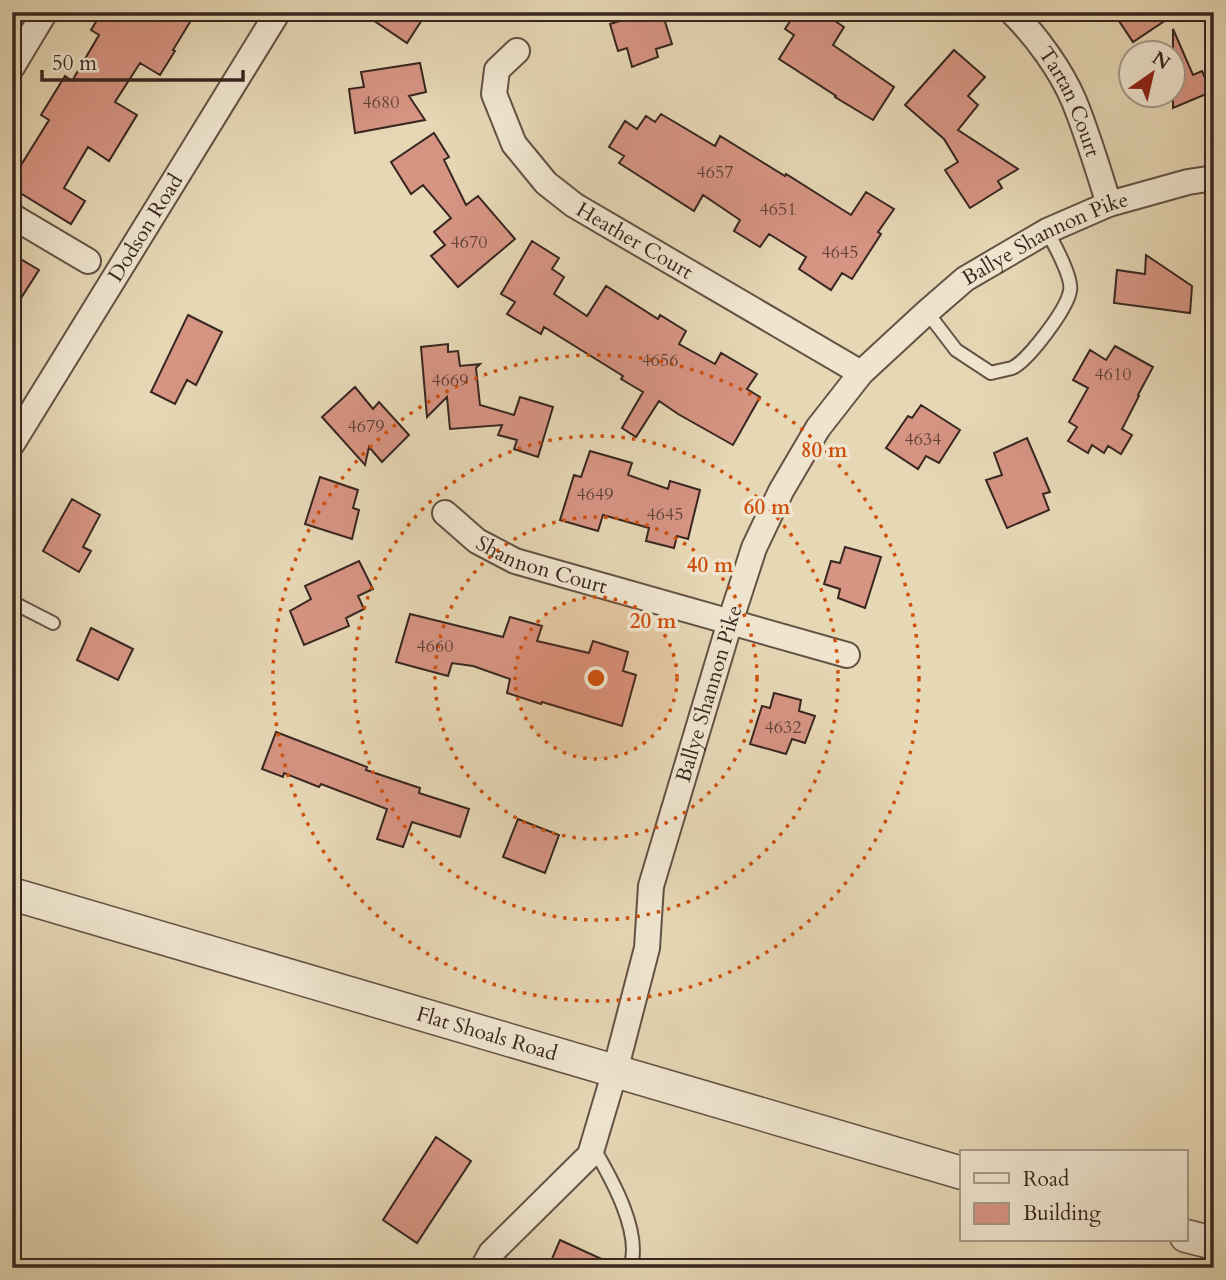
<svg xmlns="http://www.w3.org/2000/svg" width="1226" height="1280" font-family="Cardo,serif">
	<rect width="100%" height="100%" fill="#e6d7b5"/>
	<filter id="stains"><feTurbulence type="fractalNoise" baseFrequency=".00286" numOctaves="4"/><feColorMatrix values="0 0 0 0 .2 0 0 0 0 .09 0 0 0 0 .02 0 0 0 .5 -.17"/></filter>
	<radialGradient id="worn" r=".72"><stop offset=".6" stop-color="#630" stop-opacity="0"/><stop offset="1" stop-color="#630" stop-opacity=".3"/></radialGradient>
	<path fill="#d69483" stroke="#382620" stroke-width="2" d="M102,12H196L173,50L175,51L160,75L140,63L115,102L137,115L109,161L88,147L64,188L85,201L71,224L12,188V159L21,165L49,120L41,115L65,76L72,81L99,35L91,30Z
		M361,12H427L407,43Z
		M649,12H662L672,44L656,49L658,57L632,67L627,48L618,51L610,24Z
		M796,12H821L844,27L833,45L894,87L873,120L835,97L836,96L779,59L794,35L785,29Z
		M1113,12H1178L1133,42Z
		M1173,29L1193,75L1202,71L1211,92L1173,108Z
		M954,50L985,77L968,96L978,105L958,130L1018,169L998,181L1002,188L970,208L945,170L958,162L944,139L905,105Z
		M420,63L426,92L409,96L425,120L355,133L349,89L364,87L361,72Z
		M661,114L715,146L720,136L785,176L786,174L851,215L866,192L894,209L878,232L881,234L852,279L842,273L831,290L799,269L806,257L769,234L760,247L734,231L740,220L703,195L694,211L619,163L624,156L609,147L625,121L637,129L646,116L655,122Z
		M434,133L449,157L444,160L466,205L478,196L515,239L458,287L431,256L445,245L434,232L451,218L423,185L411,194L391,162Z
		M532,241L559,258L552,269L564,277L554,294L587,316L606,286L658,319L660,315L686,331L679,344L715,364L721,353L757,374L747,389L760,397L733,445L678,414L659,401L636,437L622,428L643,392L621,379L623,376L544,327L541,334L507,314L515,302L501,294Z
		M12,254L39,270L12,312Z
		M1146,255L1192,286L1190,313L1114,303L1117,270L1145,274Z
		M188,315L222,332L196,385L187,380L175,404L151,392Z
		M448,344V352L458,351L460,366L480,364L476,368L480,405L514,415L520,397L553,407L538,457L514,449L517,440L498,435L502,425L450,429L447,397L427,417L421,347Z
		M1115,346L1153,367L1138,395L1139,396L1122,429L1132,435L1121,454L1108,446L1104,453L1092,445L1088,453L1068,441L1077,427L1069,422L1088,388L1073,380L1090,350L1106,360Z
		M355,387L373,409L379,402L409,435L382,462L369,447L365,465L322,417Z
		M921,405L960,430L939,463L926,456L918,469L886,448L908,416L912,418Z
		M1027,438L1050,492L1043,494L1049,510L1007,528L986,480L1002,475L994,453Z
		M590,451L632,463L628,475L668,489L670,481L700,490L688,539L677,536L674,548L646,541L649,528L603,515L598,531L560,520L574,475L581,477Z
		M320,477L358,490L353,508L359,510L352,539L305,524Z
		M72,499L100,515L83,547L91,551L79,572L43,551Z
		M845,547L881,557L865,608L838,598L840,589L824,584L831,561L840,563Z
		M359,561L373,589L358,596L364,609L346,618L349,626L304,645L290,611L311,599L305,586Z
		M410,614L503,637L510,617L542,626L537,641L589,653L593,641L628,652L623,671L636,675L622,726L542,702L541,704L507,693L510,679L473,666L452,663L448,676L396,662Z
		M91,628L133,649L118,680L77,660Z
		M774,693L801,700L799,711L815,716L805,743L792,739L786,754L750,744L762,706L770,708Z
		M276,732L367,767L366,770L420,788L419,793L469,809L460,837L412,822L403,847L377,839L387,809L321,784L319,787L284,773L283,777L262,769Z
		M518,819L559,835L545,873L503,857Z
		M436,1137L471,1161L417,1243L383,1220Z
		M560,1240L621,1268H548Z"/>
	<g fill="none" stroke-linecap="round" stroke-linejoin="round">
		<defs>
			<path id="service" d="M927,312L956,350L991,373C997,371 1005,370 1012,368C1028,361 1067,309 1070,291C1073,278 1054,244 1047,231
				M12,602L53,623
				M593,1147C610,1176 643,1233 630,1268"/>
			<g id="minor">
				<path id="s1" d="M1012,12C1036,36 1061,70 1074,101C1088,135 1098,170 1109,204"/>
				<path id="s2" d="M517,51L497,70L494,94L514,144L546,183L574,205L861,373"/>
				<path d="M12,67L45,12"/>
				<path d="M12,216L88,261"/>
				<path id="s3" d="M12,444L278,12"/>
				<path id="s4" d="M445,513L477,541L515,561L847,655"/>
				<path id="s5" d="M483,1268L491,1253L590,1155L615,1071L647,948L651,886L730,622L754,548L781,491L818,428L861,373L927,312L965,279L1047,231L1109,204L1188,182L1214,178"/>
			</g>
			<g id="tertiary">
				<path id="s6" d="M12,894L962,1173"/>
				<path d="M1186,1236L1214,1243"/>
			</g>
		</defs>
		<use href="#service" stroke="#645245" stroke-width="16"/>
		<use href="#minor" stroke="#645245" stroke-width="28"/>
		<use href="#tertiary" stroke="#645245" stroke-width="35"/>
		<use href="#service" stroke="#efe5cf" stroke-width="12"/>
		<use href="#minor" stroke="#efe5cf" stroke-width="24"/>
		<use href="#tertiary" stroke="#efe5cf" stroke-width="32"/>
	</g>
	<circle cx="596" cy="678" r="81" fill="#ce510f" fill-opacity=".12"/>
	<g fill="none" stroke="#ce510f" stroke-width="3.5" stroke-dasharray="3.5 7">
		<circle cx="596" cy="678" r="81"/>
		<circle cx="596" cy="678" r="161"/>
		<circle cx="596" cy="678" r="242"/>
		<circle cx="596" cy="678" r="323"/>
	</g>
	<g text-anchor="middle" dominant-baseline="central" stroke-width="7" stroke-linejoin="round" paint-order="stroke">
		<g font-size="18" fill="#604239">
			<text x="381" y="102">4680</text>
			<text x="715" y="172">4657</text>
			<text x="778" y="209">4651</text>
			<text x="469" y="242">4670</text>
			<text x="840" y="252">4645</text>
			<text x="660" y="360">4656</text>
			<text x="1113" y="374">4610</text>
			<text x="450" y="380">4669</text>
			<text x="366" y="426">4679</text>
			<text x="923" y="439">4634</text>
			<text x="595" y="494">4649</text>
			<text x="665" y="514">4645</text>
			<text x="435" y="646">4660</text>
			<text x="783" y="727">4632</text>
		</g>
		<g font-size="21" fill="#382620" stroke="#efe5cf">
			<text stroke="none"><textPath href="#s1" startOffset="108">Tartan Court</textPath></text>
			<text stroke="none"><textPath href="#s3" startOffset="254">Dodson Road</textPath></text>
			<text stroke="none"><textPath href="#s2" startOffset="262">Heather Court</textPath></text>
			<text stroke="none"><textPath href="#s5" startOffset="1223">Ballye Shannon Pike</textPath></text>
			<text stroke="none"><textPath href="#s4" startOffset="112">Shannon Court</textPath></text>
			<text stroke="none"><textPath href="#s5" startOffset="634">Ballye Shannon Pike</textPath></text>
			<text stroke="none"><textPath href="#s6" startOffset="495">Flat Shoals Road</textPath></text>
		</g>
	</g>
	<circle cx="596" cy="678" r="10" fill="#ce510f" stroke="#efe5cf" stroke-width="3.5"/>
	<g font-size="21" text-anchor="middle" font-weight="bold" fill="#ce510f" stroke="#efe5cf" stroke-width="7" stroke-linejoin="round" paint-order="stroke">
		<text x="824" y="457">80 m</text>
		<text x="767" y="514">60 m</text>
		<text x="710" y="572">40 m</text>
		<text x="653" y="628">20 m</text>
	</g>
	<rect width="1226" height="1280" fill="none" stroke="#e6d7b5" stroke-width="42"/>
	<rect x="14" y="14" width="1198" height="1252" fill="none" stroke="#382620" stroke-width="3.5"/>
	<rect x="21" y="21" width="1184" height="1238" fill="none" stroke="#382620" stroke-width="2"/>
	<rect x="960" y="1150" width="228" height="91" fill="#efe5cf" stroke="#a69989" stroke-width="2"/>
	<rect x="974" y="1173" width="35" height="10" fill="#efe5cf" stroke="#a69989" stroke-width="2"/>
	<text x="1023" y="1186" font-size="21" fill="#382620">Road</text>
	<rect x="974" y="1203" width="35" height="21" fill="#d69483" stroke="#a69989" stroke-width="2"/>
	<text x="1023" y="1220" font-size="21" fill="#382620">Building</text>
	<g transform="translate(1152 74) rotate(34)"><circle r="33" fill="#efe5cf" stroke="#a69989" stroke-width="2"/>
	<path d="M0-5L12 26L0 18L-12 26Z" fill="#8f2418"/>
	<text y="-10" font-size="19" font-weight="bold" text-anchor="middle" fill="#382620">N</text>
	</g>
	<path d="M42 70v10h201v-10" fill="none" stroke="#382620" stroke-width="3.5"/>
	<text x="52" y="70" font-size="21" fill="#382620" stroke="#efe5cf" stroke-width="5" paint-order="stroke">50 m</text>
	<rect width="100%" height="100%" filter="url(#stains)"/>
	<rect width="100%" height="100%" fill="url(#worn)"/>
</svg>
